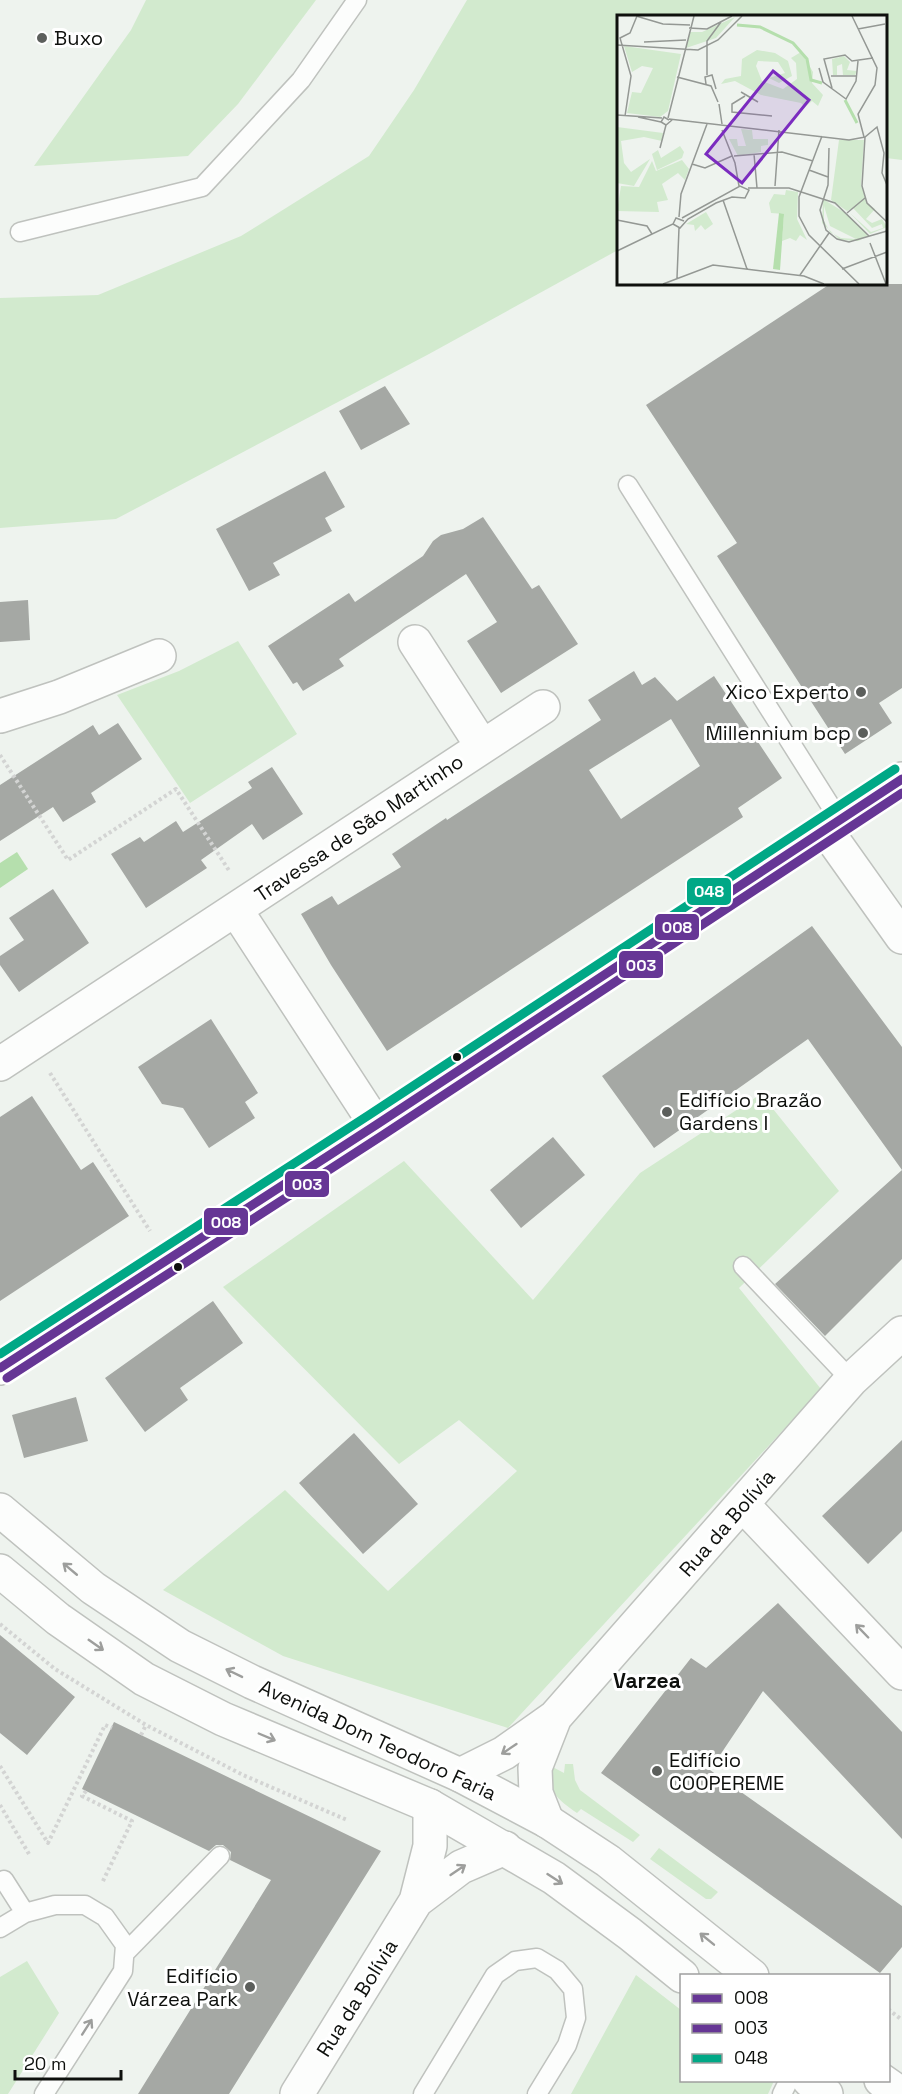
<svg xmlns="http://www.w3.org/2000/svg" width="902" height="2094" font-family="'Space Grotesk',sans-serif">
	<rect width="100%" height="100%" fill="#eef3ee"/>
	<path fill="#d2eace" d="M146,0H316L238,104L188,156L34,166L131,30Z
		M467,0H902V160L886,158V16H618V250L429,354L116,519L0,528V298L98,295L241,236L369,156L414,90Z
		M238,641L297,734L190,803L117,695L179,671Z
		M761,1094L839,1191L739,1288L821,1389L508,1728L283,1656L163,1590L285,1490L388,1591L517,1471L459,1420L399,1464L223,1287L404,1161L533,1300L640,1173Z
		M545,1763L564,1773L565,1764H573L575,1780L580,1790L640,1835L633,1842L581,1809L577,1813C551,1795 552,1792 545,1763Z
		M659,1848L718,1892L711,1899H706L650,1859Z
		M27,1961L59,2013L8,2094H0V1977Z
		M636,1975L681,2010L682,2080L774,2081L768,2094H571Z"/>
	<path fill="#b5dfad" d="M17,852L28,869L0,888V863Z"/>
	<path fill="#a5a8a4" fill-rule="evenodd" d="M830,284H902V688L879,703L892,723L845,754L717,556L737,543L646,405Z
		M385,386L410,424L361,450L339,411Z
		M325,471L345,507L325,518L332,531L273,563L280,575L249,591L216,529Z
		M483,517L532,589L539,585L578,644L501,693L467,641L497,622L466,574L339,659L344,666L303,691L297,682L293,684L268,646L349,593L355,602L423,556L433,541L441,535L463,529Z
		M28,600L30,640L0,642V602Z
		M634,671L642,685L655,677L677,701L714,676L782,778L738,808L743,817L387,1051L331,965L301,914L332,896L338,905L401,867L392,854L446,818L447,820L601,720L588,700ZM671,719L700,766L621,819L589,770Z
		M118,723L142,759L91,793L96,802L63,822L53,807L0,841V785L93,725L99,735Z
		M272,767L303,814L263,840L252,824L201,860L207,868L146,908L111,854L140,837L144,842L176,821L183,832L252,788L248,782Z
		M53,889L89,943L19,992L0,965V956L24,940L9,918Z
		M812,926L902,1047V1170L808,1039L654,1148L602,1076Z
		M211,1019L258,1093L245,1102L255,1118L209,1148L183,1108L162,1104L138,1067Z
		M32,1096L81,1170L93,1162L129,1216L0,1301V1117Z
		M553,1137L585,1175L521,1228L490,1190Z
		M902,1170V1259L825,1336L775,1284Z
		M213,1301L243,1343L180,1388L188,1400L145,1432L105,1378Z
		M76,1397L88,1441L24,1458L12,1415Z
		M354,1433L418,1504L363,1554L299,1483Z
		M902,1440V1531L868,1564L822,1516Z
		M778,1603L902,1732V1839L763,1691L710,1770L902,1906V1947L880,1973L601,1773L691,1658L706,1668Z
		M0,1635L75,1697L27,1755L0,1733Z
		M114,1722L381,1851L229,2094H138L271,1880L230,1860L231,1852L223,1845H216L209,1851L82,1789Z"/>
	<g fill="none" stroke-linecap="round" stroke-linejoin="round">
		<defs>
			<path id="service" d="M20,232L202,187L301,80L357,0
				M628,485L840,821
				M743,1266L851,1380
				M4,1880L25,1913
				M0,1928L25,1913L55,1905H85L105,1917L125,1945L123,1971L44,2094
				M125,1953L220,1856
				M423,2094L495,1975L515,1961L537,1958L557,1970L573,1989L576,2018L567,2045L537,2094
				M782,2094L789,2080"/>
			<path id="minor" d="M415,642L482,746
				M0,716L59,697L159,656
				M826,830L902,937
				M236,910L376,1125
				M0,1064L543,707
				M743,1505L902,1673
				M460,1775L504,1753L555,1717L851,1380L902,1333
				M547,1821L536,1793L535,1768L555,1717
				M416,1901L461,1867L505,1848
				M297,2094L416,1901L430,1846V1806"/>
			<path id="secondary" d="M0,1368L376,1125L902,779
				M0,1510L93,1588L180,1646L252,1682L460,1775L547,1821L608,1861L752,1976
				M0,1571L58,1619L144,1679L223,1719L430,1806L554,1878L630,1934L682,1976
				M809,2080L826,2094
				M881,2080L901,2094"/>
		</defs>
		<use href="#service" stroke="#bfc2be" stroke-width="21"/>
		<use href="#minor" stroke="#bfc2be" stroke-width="36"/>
		<use href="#secondary" stroke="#bfc2be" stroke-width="36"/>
		<path stroke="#d3d4d3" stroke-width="4" stroke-dasharray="3 3" stroke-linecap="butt" d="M0,755L68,860L176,789L230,872
			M50,1073L150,1231
			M0,1624L55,1669L146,1725L243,1775L347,1820
			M141,1735L146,1725
			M0,1766L48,1843L105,1725L112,1728
			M86,1791L82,1796L132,1821L102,1883
			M0,1805L29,1854
			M888,2009L902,2020"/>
		<use href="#service" stroke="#fcfdfc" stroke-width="18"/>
		<use href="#minor" stroke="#fcfdfc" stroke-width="33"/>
		<use href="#secondary" stroke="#fcfdfc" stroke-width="33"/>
		<defs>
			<path id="bus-1" d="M0,1368L376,1125L902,779"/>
			<path id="bus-2" d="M7,1378L383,1135L902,793"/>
			<path id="bus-3" d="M0,1354L369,1115L895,769"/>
		</defs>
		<use href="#bus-1" stroke="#fff" stroke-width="14"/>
		<use href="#bus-2" stroke="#fff" stroke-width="14"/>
		<use href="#bus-3" stroke="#fff" stroke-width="14"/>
		<use href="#bus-1" stroke="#663695" stroke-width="9"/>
		<use href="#bus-2" stroke="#663695" stroke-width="9"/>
		<use href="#bus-3" stroke="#00a886" stroke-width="9"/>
	</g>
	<defs><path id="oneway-shaft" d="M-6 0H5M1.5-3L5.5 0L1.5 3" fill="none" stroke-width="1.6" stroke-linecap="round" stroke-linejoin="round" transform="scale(1.5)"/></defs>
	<g stroke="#9d9e9c">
		<use href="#oneway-shaft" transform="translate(70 1569) rotate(-140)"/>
		<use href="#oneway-shaft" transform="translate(862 1631) rotate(-134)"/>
		<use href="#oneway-shaft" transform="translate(96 1645) rotate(35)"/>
		<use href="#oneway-shaft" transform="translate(234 1673) rotate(-154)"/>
		<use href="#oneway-shaft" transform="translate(267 1737) rotate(23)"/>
		<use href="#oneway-shaft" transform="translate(509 1749) rotate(146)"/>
		<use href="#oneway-shaft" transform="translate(458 1870) rotate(-34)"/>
		<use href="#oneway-shaft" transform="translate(555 1879) rotate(33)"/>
		<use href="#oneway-shaft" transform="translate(707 1939) rotate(-141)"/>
		<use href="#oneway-shaft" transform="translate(87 2027) rotate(-57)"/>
	</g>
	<g fill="#5c5f5c" stroke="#fff" stroke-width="2">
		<circle cx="42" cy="38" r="6"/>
		<circle cx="861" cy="692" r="6"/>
		<circle cx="863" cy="733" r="6"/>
		<circle cx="667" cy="1112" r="6"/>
		<circle cx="657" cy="1771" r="6"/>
		<circle cx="250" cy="1987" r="6"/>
	</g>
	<g fill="#0e100d" stroke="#fff" stroke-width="2">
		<circle cx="457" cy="1057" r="5"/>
		<circle cx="178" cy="1267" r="5"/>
	</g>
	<g text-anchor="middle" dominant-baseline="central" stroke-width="6" stroke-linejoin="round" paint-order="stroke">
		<g font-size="20" fill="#0e100d" stroke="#fff" text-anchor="start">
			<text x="54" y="38">Buxo</text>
			<text x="849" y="692" text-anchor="end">Xico Experto</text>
			<text x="851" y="733" text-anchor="end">Millennium bcp</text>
			<text x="679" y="1100">Edifício Brazão<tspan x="679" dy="23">Gardens I</tspan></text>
			<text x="669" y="1760">Edifício<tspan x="669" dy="23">COOPEREME</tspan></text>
			<text x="238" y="1976" text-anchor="end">Edifício<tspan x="238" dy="23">Várzea Park</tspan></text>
		</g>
		<g font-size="20" fill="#0e100d" stroke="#fff">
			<text transform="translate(359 828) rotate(-34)">Travessa de São Martinho</text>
			<text transform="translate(727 1523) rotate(-49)">Rua da Bolívia</text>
			<text transform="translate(378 1740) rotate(25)">Avenida Dom Teodoro Faria</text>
			<text transform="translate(357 1998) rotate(-58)">Rua da Bolívia</text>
		</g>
		<g font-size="21" font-weight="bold" fill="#0e100d" stroke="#fff">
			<text x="647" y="1680">Varzea</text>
		</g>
	</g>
	<g transform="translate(617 15)">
		<rect width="270" height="270" fill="#eef3ee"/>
		<path d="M118,2L99,23L69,33L73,17H85ZM7,31L64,39L51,96L43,102L10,98L15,77L24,78L36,53L25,51L15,57ZM140,35L158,38L171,46L175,61L162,68L152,63L168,58L161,47L141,46L139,51L145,66L166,74L180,64L179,48L174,43L184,37L196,57L195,68L206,80L201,91L195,86L188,92L184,88L144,80L118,66L104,69L108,64L124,61L125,44ZM227,41L233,47L230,55L240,56L238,60H226L225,49L220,51V60H216L215,44ZM0,112L46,118L45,126L27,122L4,126L7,148L14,157L33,144L17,171L0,168ZM124,114L135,115L136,124H151V130L144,131V137L121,141L112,124H120L121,131H129ZM222,125H247L244,170L250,188L258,194L249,204L255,208L265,204L270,212L253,219L233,198L254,217L266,213L265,209L255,213L236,193L230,196L214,185ZM63,131L67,137L65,143L40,155L35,139L41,135L44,143ZM65,145L72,154L68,165L61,158L45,169L51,185L40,187L42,197L0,196L4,171L22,172L35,146L39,156ZM169,175L181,177L180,204L190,225L183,220L179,226L173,223L165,226L167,199L154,198L152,188L157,179L168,180ZM206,184L230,199L252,221L241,226L223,225L205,208ZM207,191L213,211L239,224L224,223L213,217L207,206ZM89,197L96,209L88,215L84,210L78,216L77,210L69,209Z" fill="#d2eace" fill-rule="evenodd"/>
		<path d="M162,198L167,199L163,255L156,254Z" fill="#b5dfad"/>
		<path fill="none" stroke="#b5dfad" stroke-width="3" d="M120,10L143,12L176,28L190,44L194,65L205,68M228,85L240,108"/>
		<path fill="none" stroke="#949894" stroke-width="1.5" d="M19,1L46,9L73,10M235,1L260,53L258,70L241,99L247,122M72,13L90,14L115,1M241,14L268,9M27,27L69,25M0,30L81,35L101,25L125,1M202,53L206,67L229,84L239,66L241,46M90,60V26L104,7M214,61H240M60,62L94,71L101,87M89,69L88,62L95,60L99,74M215,73L207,44L228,40L235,46L256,43M124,77L141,87M128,81L115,89V97L155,101M102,89L105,109M0,100L45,103M8,101L14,61L3,23L13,18L20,1M21,102L44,107M51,103L77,1M52,104L232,125L248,122L260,112L267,138L265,158L270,170M52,105L47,102L44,107L49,110L55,105M105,115L118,148L122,171M205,121L182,182V201L192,220L242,269M248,122L245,171L250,188L270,207M43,133L49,110M212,133L211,170L203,195L209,215L220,224L232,227L270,216M137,139L140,173M117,141L165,137L196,146M75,149L88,153L115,141M192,155L211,162M158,171L162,115M131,173H172L218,188L252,221M106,185L130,254M230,198L248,183M62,202L64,179L90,109M0,205L30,211L35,219M56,209L63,213L71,204L99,188L115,182L128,183L132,175L123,171L65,203M253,228L269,269M0,236L56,209L59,203L67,206M225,254L270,237M183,260L212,218M60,263L62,213M46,269L96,250L187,261L207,269"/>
		<path fill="#7b2cbf" fill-opacity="0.15" stroke="#7b2cbf" stroke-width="3" d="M156,56L192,85L125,168L89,139Z"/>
		<rect width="270" height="270" fill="none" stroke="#0e100d" stroke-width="3"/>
	</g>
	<g stroke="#fff" stroke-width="2">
		<rect x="686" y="877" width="46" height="29" rx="6" fill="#00a886"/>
		<rect x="654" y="913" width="46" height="28" rx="6" fill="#663695"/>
		<rect x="618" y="950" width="46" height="29" rx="6" fill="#663695"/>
		<rect x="284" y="1170" width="46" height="28" rx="6" fill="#663695"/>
		<rect x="203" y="1207" width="46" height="29" rx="6" fill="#663695"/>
	</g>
	<g font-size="16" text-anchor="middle" font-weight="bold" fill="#fff">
		<text x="709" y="897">048</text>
		<text x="677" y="933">008</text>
		<text x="641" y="971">003</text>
		<text x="307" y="1190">003</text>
		<text x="226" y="1228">008</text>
	</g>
	<rect x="680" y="1974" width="210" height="108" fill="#ffffff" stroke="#9f9f9e" stroke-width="1.5"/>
	<rect x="692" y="1994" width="30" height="9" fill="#663695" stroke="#9f9f9e" stroke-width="1.5"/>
	<text x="734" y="2004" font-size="18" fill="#0e100d">008</text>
	<rect x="692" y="2024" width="30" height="9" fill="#663695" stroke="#9f9f9e" stroke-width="1.5"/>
	<text x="734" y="2034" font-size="18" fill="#0e100d">003</text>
	<rect x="692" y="2054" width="30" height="9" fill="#00a886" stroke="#9f9f9e" stroke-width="1.5"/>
	<text x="734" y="2064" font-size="18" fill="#0e100d">048</text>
	<path d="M15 2070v9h106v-9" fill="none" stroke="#0e100d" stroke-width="3"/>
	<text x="24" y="2070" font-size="18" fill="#0e100d" stroke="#ffffff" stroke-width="4.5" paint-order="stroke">20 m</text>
</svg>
